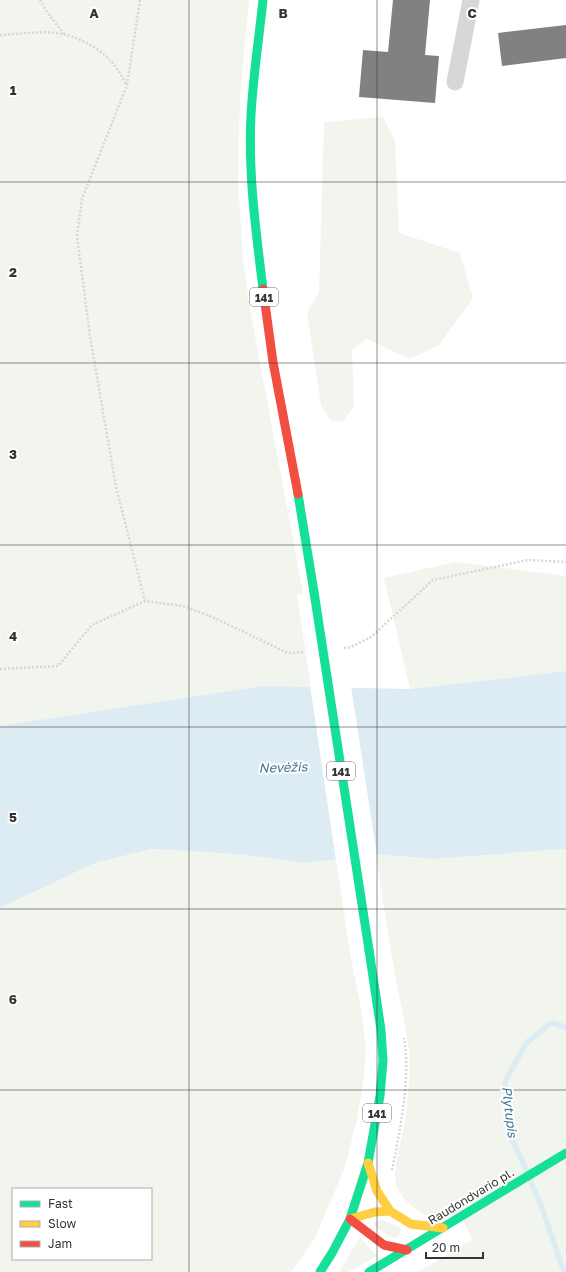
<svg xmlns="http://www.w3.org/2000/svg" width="566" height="1272" font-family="'Golos Text',sans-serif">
	<rect width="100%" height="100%" fill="#fff"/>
	<path fill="#f1f5ed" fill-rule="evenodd" d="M0,0H249L240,97L238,182L243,259L249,304L303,593L297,595L311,687L263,686L0,726Z
		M383,117L395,141L399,233L460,253L473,298L439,345L410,359L367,339L352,350L354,406L343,422L331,421L321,406L307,312L319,292L324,122Z
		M456,562L566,576V671L410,689L384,578Z
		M151,849L237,854L306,863L336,859L350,953L362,1014L366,1049L363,1084L356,1123L345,1167L315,1238L291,1272H0V908L95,863ZM13,1189H151V1259H13Z
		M566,849V1272H418L472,1240L457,1205L445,1215L429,1217L419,1212L405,1200L396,1186L395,1174L397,1157L405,1121L409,1082V1048L390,947L376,854L432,859Z
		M383,1220L401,1228L398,1238L390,1237L374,1226V1222Z
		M360,1237L377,1256L348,1272H339Z"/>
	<path fill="#ddebf3" d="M566,671V849L432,859L376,854L306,863L237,854L151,849L95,863L0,908V726L263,686L410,689Z"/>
	<path fill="#fff" d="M310,685L351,686L377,856L336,861Z"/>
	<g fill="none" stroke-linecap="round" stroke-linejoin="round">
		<path stroke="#ddebf3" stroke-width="5.5" d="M527,1172L512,1139L505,1082L526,1043L551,1023L566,1027
			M530,1180L542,1208L564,1272"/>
	</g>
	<path fill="#818181" d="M393,0H430L425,55L439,56L435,103L359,97L363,50L388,52Z
		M566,25V58L502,66L498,33Z"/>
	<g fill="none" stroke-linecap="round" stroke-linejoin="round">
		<path stroke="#d6d6d6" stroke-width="2.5" stroke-dasharray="2 2" stroke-linecap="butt" d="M40,0L47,12L64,34
			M140,0L127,85L82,199L77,236L90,336L116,487L145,601
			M0,35C18,34 38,31 56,33C76,35 97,47 111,61C117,68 122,76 126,84
			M344,648L351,647L371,637L433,580L528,560L566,562
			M0,669L58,666L92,625L145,601L183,606L210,616L288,653L303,652
			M392,1170C400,1130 411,1079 404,1038"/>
		<path stroke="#d7d7d7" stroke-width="17" d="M455,82L471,0"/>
		<path stroke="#16e098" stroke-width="9" d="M263,0C259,38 253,77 251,115C248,174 256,232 263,289
			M298,494L314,592
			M320,1272L332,1253L350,1219L368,1163L380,1096L383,1061L381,1030L369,950
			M369,1272L566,1153"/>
		<path stroke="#ffcf43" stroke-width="9" d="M368,1163L377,1191L390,1211L411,1224L443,1228
			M350,1219L375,1212L390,1211"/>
		<path stroke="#f24e42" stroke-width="9" d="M263,289L273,362L298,494
			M350,1219L384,1245L407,1250"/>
		<path stroke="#16e098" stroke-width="9" d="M314,592L369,950"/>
	</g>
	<path fill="none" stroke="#333" stroke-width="1" stroke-opacity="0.55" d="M189,0V1272M377,0V1272M0,182H566M0,363H566M0,545H566M0,727H566M0,909H566M0,1090H566"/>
	<g text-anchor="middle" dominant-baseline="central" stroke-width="4" stroke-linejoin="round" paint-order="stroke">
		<g fill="#fff" stroke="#707070" stroke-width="1">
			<rect x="250" y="288" width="28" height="18" rx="3"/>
			<rect x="327" y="762" width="28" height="18" rx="3"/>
			<rect x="363" y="1104" width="28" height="18" rx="3"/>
		</g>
		<g font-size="11" font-weight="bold" fill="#333">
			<text x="264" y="297">141</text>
			<text x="341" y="771">141</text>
			<text x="377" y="1113">141</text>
		</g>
		<g font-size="12" fill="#333" stroke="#fff">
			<text transform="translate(471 1196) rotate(-31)">Raudondvario pl.</text>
		</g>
		<g font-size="13" font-style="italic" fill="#3f7597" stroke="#fff">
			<text transform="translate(283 767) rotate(-2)">Nevėžis</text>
			<text transform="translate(510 1112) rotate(83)">Plytupis</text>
		</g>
	</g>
	<g font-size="13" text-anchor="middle" font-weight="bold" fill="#333" stroke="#fff" stroke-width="4" stroke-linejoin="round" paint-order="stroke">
		<text x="94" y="18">A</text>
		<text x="283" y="18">B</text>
		<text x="472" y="18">C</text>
		<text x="13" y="95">1</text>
		<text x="13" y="277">2</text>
		<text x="13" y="459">3</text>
		<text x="13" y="641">4</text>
		<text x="13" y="822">5</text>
		<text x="13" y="1004">6</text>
	</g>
	<rect x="12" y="1188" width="140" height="72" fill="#ffffff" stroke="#adadad"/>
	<rect x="20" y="1201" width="20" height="6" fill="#16e098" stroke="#adadad"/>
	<text x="48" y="1208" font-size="12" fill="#333333">Fast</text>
	<rect x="20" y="1221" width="20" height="6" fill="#ffcf43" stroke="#adadad"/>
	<text x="48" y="1228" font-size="12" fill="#333333">Slow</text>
	<rect x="20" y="1241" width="20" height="6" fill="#f24e42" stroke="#adadad"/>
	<text x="48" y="1248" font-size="12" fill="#333333">Jam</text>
	<path d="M426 1252v6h57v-6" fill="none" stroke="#333333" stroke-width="2"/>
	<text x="432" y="1252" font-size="12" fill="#333333" stroke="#ffffff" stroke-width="3" paint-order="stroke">20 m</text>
</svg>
